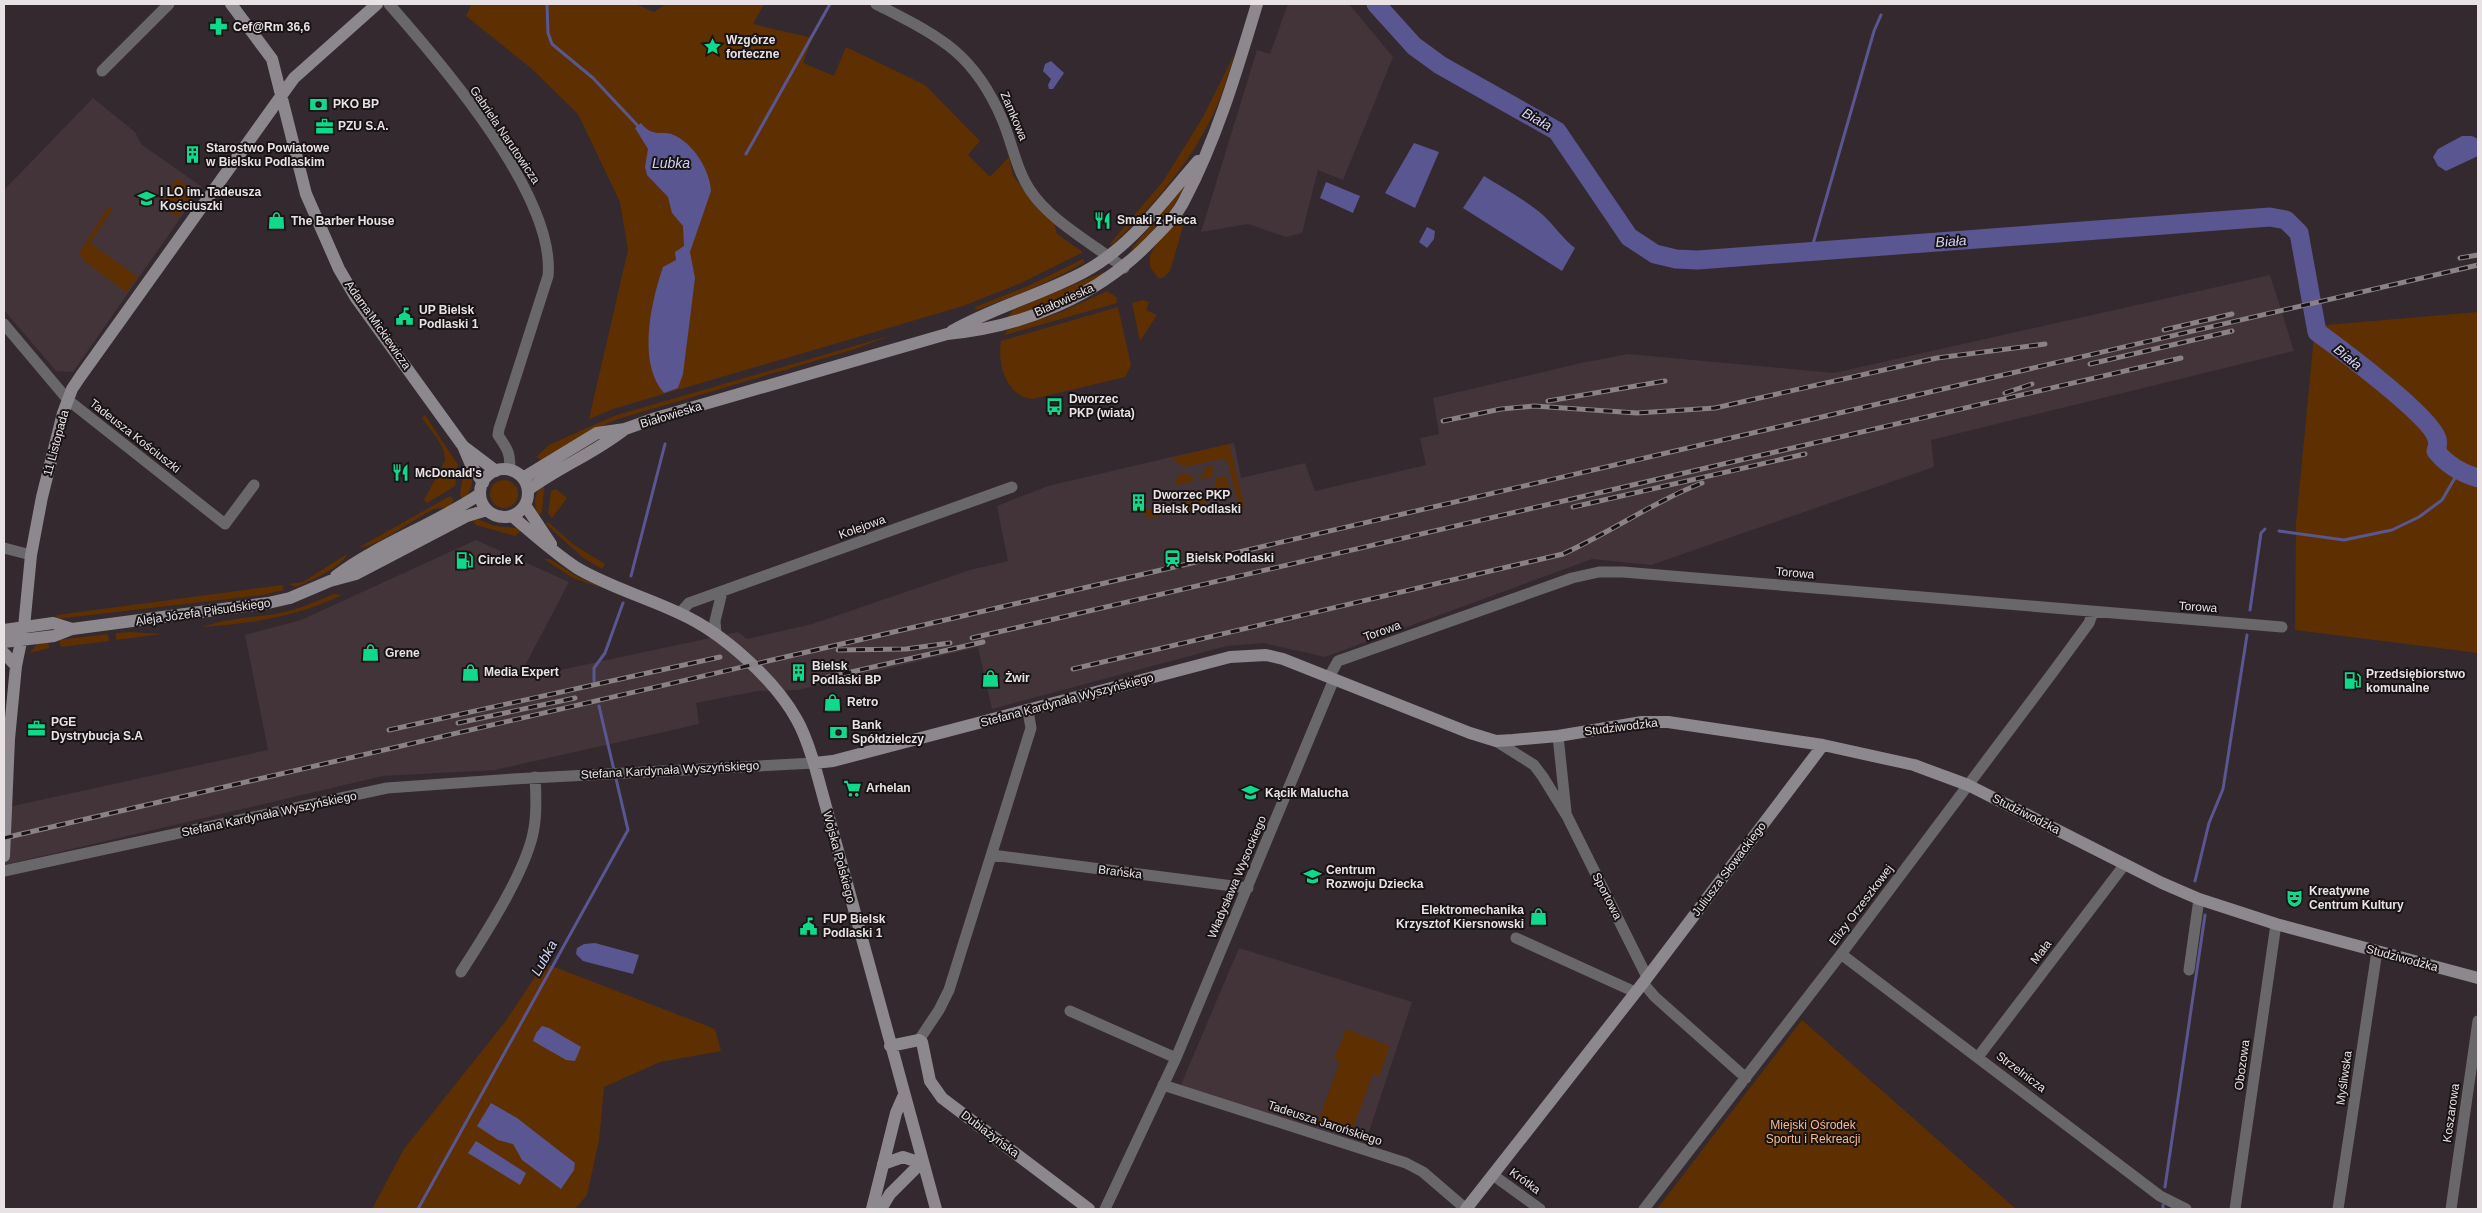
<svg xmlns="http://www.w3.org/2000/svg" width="2482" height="1213" font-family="Helvetica,sans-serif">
	<rect width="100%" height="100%" fill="#34292e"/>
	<path fill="#43343a" d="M1288,4H1349L1393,57L1343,180L1318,170L1302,233L1286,237L1248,224L1201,232L1257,50L1270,54Z
		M93,98L135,132L141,144L202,187L73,372L56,371L4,310V190Z
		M2270,275L2294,351L1931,440L1934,467L1651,565L1592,559L1325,657L1263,643L1227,646L992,709L978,647L798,690L758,691L696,703L699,724L495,770L383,776L4,865V808L268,750L245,635L301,620L476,540L569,582L518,679L738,632L747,639L812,624L970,570L1008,561L997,506L1048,486L1167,458L1234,443L1241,478L1305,463L1315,491L1426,465L1420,438L1439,434L1433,398L1581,363L1628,354L1834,373Z
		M1239,948L1412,1002L1364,1147L1180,1087Z"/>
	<path fill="#5e3001" d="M472,4H635L654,12L666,4H764L753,24L812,38L803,63L834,76L846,47L925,85L980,141L968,155L990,177L1009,157L1013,176L1031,199L1053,220L1057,234L1083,252L1021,283L963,306L613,409L589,419L628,250L620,202L578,114L532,69L466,16Z
		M1234,55C1229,72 1224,90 1217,106C1193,160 1155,204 1113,244L1109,245L1164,180L1203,117Z
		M1192,176L1172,208L1135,250L1132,248Z
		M179,179L196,192L177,218L160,203L176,180Z
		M109,206L113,209L90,243L138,277L126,292L83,260L79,253Z
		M1183,214L1186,216L1170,271L1163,278H1158L1150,267V256L1154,247Z
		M1083,259L1085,262C1050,282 1014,297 976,310L975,307L1028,286Z
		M1104,272L1105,274C1075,293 1043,306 1008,317L1013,310Z
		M1107,291L1116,297L1117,303L1005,335L1007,330L1059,313Z
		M1143,300L1149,302L1146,310L1157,315L1140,341L1132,303Z
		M1118,307L1131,365L1125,377L1033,399C1006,397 997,363 1001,341Z
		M2478,312V653L2295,630L2296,524L2315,326Z
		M892,335L852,350L618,419L593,430L542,460L536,457L549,445L614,416Z
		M425,415L458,465L455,486L427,503L424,500L445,461C446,445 430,430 422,418Z
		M1229,444L1245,508L1238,503L1228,463L1224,458L1184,467L1171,458Z
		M1213,466L1212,477L1200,479L1207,467Z
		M469,471C475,483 472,491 462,500L460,494L463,475Z
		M1180,473H1185L1193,478V481L1176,485L1175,482Z
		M1226,476L1229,487L1217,490L1214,488L1216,478Z
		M490 494a14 14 0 1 1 28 0a14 14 0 1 1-28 0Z
		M542,484L544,488L542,512L539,515C532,504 535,495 542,484Z
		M556,489L567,498L552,518L548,513L551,491Z
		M450,496L453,499L452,505C445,509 440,507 434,509C413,519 380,546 358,548Z
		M1202,498L1206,499L1205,506L1179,512L1186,501Z
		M1159,507L1161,516L1146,518L1144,510Z
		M472,519C482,519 487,524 496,526C506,528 513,526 522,530L515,536L476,525Z
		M548,522L574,545L605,564L602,569L582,557L546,524Z
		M347,554C344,566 307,583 295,587L289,584L303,582Z
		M544,559H550L576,576L602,588L573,578Z
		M282,585L284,590L262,595L56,619L57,615Z
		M334,594L342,595C295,617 254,623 203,627C227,618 251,618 276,614C296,610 315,602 334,594Z
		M131,632L162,634L116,640V633Z
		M108,634L109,641L61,647L59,640Z
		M48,642L49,648L30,653L37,644Z
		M544,963L715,1029L721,1051L660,1062L604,1087L599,1140L587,1195L575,1209H372L404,1149L505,1022Z
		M1802,1020L2016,1209H1657Z
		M1346,1029L1390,1046L1379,1076L1373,1074L1350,1136L1317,1124L1340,1062L1334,1060Z"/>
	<path fill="#595691" d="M1051,61L1064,73L1053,89H1049L1048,85L1051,79L1043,71L1045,64Z
		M641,123C653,139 663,129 676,136C695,146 710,171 711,191L690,252L695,278L683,374L678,388L664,393C637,363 651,302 663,267L676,260L675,252L684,246L683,226L672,213L668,197L647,175L645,167L648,149L635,128Z
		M2462,136H2472L2478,139V156L2446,171L2438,166L2433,157L2438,149Z
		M1414,143L1439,152L1415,208L1385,193Z
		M1484,176C1503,188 1526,200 1543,215C1555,226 1562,238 1575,248L1562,271L1463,208Z
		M1326,182L1360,196L1353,213L1320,198Z
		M1427,227L1435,231L1434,239L1427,248L1419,242Z
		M595,943L639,955L633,974L583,961L576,954L577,948L584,944Z
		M542,1026L549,1028L581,1047L575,1061L566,1060L533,1041L536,1033Z
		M491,1103L517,1118L575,1163L574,1170L561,1189L522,1160L513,1144L498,1140L477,1126Z
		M476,1141L526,1173L520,1185L468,1153Z"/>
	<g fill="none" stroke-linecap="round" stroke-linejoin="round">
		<path stroke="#595691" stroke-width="3" d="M547,4L548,33L552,44L593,78L638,126
			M746,154L830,4
			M1811,251L1874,31L1881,15
			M2279,531L2344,540L2392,530L2419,517L2442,500L2459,471
			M631,576L665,444
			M2250,610L2261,533L2265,529
			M594,681V668L605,653L623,603
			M2195,881L2209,823L2223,789L2247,635
			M2165,1187L2205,915
			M418,1209L628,830L599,706
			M2163,1209V1205"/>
		<path stroke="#595691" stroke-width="19" d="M1376,4L1414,46L1440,65L1557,131L1629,237L1655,254L1676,259L1698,260L2270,217L2286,220L2299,233L2317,332C2339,348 2432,417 2437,439C2438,442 2437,448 2436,451C2447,465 2461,473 2478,478"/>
		<path stroke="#6a676b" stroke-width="11" d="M389,4C441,63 556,196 548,276L499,429L498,435C508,450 510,452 510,470
			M876,4C938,36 973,51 1002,119C1012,142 1016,169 1030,190C1050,221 1095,245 1124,268
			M102,71L169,4
			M4,324L68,400L225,524L254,485
			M4,548L31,555
			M680,613L689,603L1012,487
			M716,634L715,621L722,592
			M1329,677L1338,661L1572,578L1599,572H1623L2282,627
			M1558,736L1566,812
			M1496,741L1534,765L1543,777L1567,816L1647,977
			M992,855L1248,888
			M4,871L387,788L513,779L814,763
			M1516,938L1635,992
			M1841,954L2160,1196L2186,1209
			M2189,970L2199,899
			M461,972C484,936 528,869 534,828C537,812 536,793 535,777
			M1643,983L1655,997L1746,1078
			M1070,1011L1176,1058
			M919,1040L939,1010L949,990L1031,728L1028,711
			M1978,1057L2125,864
			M1163,1085L1406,1163L1423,1172L1466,1209
			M1493,1175L1540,1209
			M1105,1209L1176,1058L1334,679
			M1644,1209L1845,949L2053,672L2089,623L2093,612
			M2235,1209L2276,924
			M2338,1209L2377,951
			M2451,1209L2478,1021"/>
		<path stroke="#8d888e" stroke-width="12" d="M231,4L272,59L306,194L339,269L356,298L463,446L471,465L483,483
			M952,331C994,307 1041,295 1084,272C1131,247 1163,201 1198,161
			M463,446L496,471
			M480 493a24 24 0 1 1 48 0a24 24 0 1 1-48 0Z
			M523,478L597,433L625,429L656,418L947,334C1023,327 1099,296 1152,240C1164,228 1178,214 1185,199C1217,138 1237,70 1257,4
			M528,490C559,467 595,453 625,429
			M525,505L551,544
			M512,516C533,534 554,553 577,568C609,587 648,598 681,614C723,633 775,680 797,720C805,734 809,748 814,763L936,1209
			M336,576C380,543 434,525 480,494
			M4,630L53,623L72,629
			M4,642L54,636L72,629L268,603L290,598L330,581L356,574L467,516L487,510
			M4,653L16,666
			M814,763L833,761L1230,657L1266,655L1283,659L1470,733L1496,741L1513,740L1558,736L1642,722H1668L1823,745L1914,765L1968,785L2162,883L2199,899L2276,924L2478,978
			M4,856L9,739L16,666L24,627L31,555L42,497L63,413L72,389L80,377L294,78L377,4
			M890,1046L919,1040L922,1042L930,1081L942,1098L1089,1209
			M883,1164L903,1157L921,1163
			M872,1209L896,1113L903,1097
			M881,1209L890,1194L921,1163
			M1466,1209L1643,983L1823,745"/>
		<defs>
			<path id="rail" d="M2460,258L2478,255
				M2164,330L2232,314
				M2090,364L2232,331
				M2005,393L2032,384
				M1548,401L1665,381
				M1443,421L1501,409L1534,406L1637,413L1715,408L1937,358L2045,344
				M1573,507L1805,454
				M972,638L2181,358
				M838,650L906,649L950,643
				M1073,669L1563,554C1611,532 1653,502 1702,483
				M825,678L983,642
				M458,723L575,698
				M389,730L720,657
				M4,838L2478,265"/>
		</defs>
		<use href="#rail" stroke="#8b8286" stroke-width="5"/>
		<use href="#rail" stroke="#181315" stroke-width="3" stroke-dasharray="9" stroke-linecap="butt"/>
	</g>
	<defs>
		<symbol id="pharmacy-bare" viewBox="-9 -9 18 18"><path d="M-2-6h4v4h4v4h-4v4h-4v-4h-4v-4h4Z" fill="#0fd98a" stroke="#181315" stroke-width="2.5" paint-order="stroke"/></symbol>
		<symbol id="sight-bare" viewBox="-9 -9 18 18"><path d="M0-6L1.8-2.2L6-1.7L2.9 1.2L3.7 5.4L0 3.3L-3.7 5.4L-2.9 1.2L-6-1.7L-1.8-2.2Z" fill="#0fd98a" stroke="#181315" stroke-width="2.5" paint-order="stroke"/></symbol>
		<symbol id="bank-bare" viewBox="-9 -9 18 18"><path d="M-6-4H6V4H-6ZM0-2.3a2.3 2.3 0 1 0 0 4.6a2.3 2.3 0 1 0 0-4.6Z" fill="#0fd98a" stroke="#181315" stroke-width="2.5" paint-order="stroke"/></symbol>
		<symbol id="office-bare" viewBox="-9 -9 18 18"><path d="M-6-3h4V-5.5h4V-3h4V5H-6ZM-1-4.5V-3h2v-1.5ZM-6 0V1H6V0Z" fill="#0fd98a" stroke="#181315" stroke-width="2.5" paint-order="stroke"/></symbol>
		<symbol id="building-bare" viewBox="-9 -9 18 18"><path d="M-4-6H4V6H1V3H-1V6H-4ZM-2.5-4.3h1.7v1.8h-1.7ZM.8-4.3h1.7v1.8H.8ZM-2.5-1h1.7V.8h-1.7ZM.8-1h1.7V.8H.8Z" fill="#0fd98a" stroke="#181315" stroke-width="2.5" paint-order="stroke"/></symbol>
		<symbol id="school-bare" viewBox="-9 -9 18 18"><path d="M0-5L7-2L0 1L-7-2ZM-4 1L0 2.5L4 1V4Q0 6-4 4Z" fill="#0fd98a" stroke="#181315" stroke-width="2.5" paint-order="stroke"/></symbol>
		<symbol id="restaurant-bare" viewBox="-9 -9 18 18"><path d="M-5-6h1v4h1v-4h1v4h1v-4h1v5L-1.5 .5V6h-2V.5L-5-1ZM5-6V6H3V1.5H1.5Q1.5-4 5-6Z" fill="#0fd98a" stroke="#181315" stroke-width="2.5" paint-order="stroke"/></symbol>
		<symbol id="shop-bare" viewBox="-9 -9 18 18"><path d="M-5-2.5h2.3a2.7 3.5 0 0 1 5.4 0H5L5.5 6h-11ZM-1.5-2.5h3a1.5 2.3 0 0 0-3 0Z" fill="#0fd98a" stroke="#181315" stroke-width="2.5" paint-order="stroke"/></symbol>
		<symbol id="civic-bare" viewBox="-9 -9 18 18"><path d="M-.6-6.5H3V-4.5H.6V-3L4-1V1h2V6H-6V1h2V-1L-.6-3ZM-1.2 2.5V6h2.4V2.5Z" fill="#0fd98a" stroke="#181315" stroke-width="2.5" paint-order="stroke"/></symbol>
		<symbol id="bus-bare" viewBox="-9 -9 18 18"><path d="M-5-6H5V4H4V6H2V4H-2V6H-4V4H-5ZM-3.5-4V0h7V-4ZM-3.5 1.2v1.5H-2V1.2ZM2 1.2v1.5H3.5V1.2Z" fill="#0fd98a" stroke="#181315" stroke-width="2.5" paint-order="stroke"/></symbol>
		<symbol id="station-bare" viewBox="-9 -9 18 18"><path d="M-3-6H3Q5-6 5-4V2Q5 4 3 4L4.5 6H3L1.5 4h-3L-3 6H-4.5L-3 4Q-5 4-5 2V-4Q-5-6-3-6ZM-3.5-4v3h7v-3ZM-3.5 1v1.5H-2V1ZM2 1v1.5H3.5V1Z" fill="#0fd98a" stroke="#181315" stroke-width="2.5" paint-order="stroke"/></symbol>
		<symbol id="fuel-bare" viewBox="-9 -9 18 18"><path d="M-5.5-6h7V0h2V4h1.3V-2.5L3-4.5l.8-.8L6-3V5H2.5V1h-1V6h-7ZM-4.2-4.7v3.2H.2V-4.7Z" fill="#0fd98a" stroke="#181315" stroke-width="2.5" paint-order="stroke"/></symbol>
		<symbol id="supermarket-bare" viewBox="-9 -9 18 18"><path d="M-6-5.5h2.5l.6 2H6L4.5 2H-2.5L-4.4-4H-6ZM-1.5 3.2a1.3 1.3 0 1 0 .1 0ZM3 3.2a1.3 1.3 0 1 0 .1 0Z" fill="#0fd98a" stroke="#181315" stroke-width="2.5" paint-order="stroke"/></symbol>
		<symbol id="theatre-bare" viewBox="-9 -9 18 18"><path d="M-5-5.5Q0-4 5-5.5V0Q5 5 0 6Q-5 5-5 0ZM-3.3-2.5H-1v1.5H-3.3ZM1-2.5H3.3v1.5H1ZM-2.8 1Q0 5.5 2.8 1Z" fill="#0fd98a" stroke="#181315" stroke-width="2.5" paint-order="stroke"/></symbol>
	</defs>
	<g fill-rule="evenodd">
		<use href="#pharmacy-bare" x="206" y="14" width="25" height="25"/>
		<use href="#sight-bare" x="700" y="34" width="25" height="25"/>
		<use href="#bank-bare" x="306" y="92" width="25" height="25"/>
		<use href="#office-bare" x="312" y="114" width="25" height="25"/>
		<use href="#building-bare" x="180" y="142" width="25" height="25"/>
		<use href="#school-bare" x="134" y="186" width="25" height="25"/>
		<use href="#restaurant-bare" x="1090" y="208" width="25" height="25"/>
		<use href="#shop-bare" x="264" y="208" width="25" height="25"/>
		<use href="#civic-bare" x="392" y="304" width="25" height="25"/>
		<use href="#bus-bare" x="1042" y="394" width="25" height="25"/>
		<use href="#restaurant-bare" x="388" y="460" width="25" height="25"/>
		<use href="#building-bare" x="1126" y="490" width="25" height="25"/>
		<use href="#station-bare" x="1160" y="546" width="25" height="25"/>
		<use href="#fuel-bare" x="452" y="548" width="25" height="25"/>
		<use href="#shop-bare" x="358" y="640" width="25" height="25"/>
		<use href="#shop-bare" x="458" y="660" width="25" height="25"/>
		<use href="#building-bare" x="786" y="660" width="25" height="25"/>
		<use href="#shop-bare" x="978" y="666" width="25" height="25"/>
		<use href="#fuel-bare" x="2340" y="668" width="25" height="25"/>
		<use href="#shop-bare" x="820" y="690" width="25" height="25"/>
		<use href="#office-bare" x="24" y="716" width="25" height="25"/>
		<use href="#bank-bare" x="826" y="720" width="25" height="25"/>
		<use href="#supermarket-bare" x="840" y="776" width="25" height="25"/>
		<use href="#school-bare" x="1238" y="780" width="25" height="25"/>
		<use href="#school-bare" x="1300" y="864" width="25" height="25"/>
		<use href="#theatre-bare" x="2282" y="886" width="25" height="25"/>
		<use href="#shop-bare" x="1526" y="904" width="25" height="25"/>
		<use href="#civic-bare" x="796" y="914" width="25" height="25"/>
	</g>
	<g text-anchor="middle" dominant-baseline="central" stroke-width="4" stroke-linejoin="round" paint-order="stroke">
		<g font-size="12" font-weight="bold" fill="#e9e2e4" stroke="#181315" text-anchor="start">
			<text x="233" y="27">Cef@Rm 36,6</text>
			<text x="726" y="40">Wzgórze<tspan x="726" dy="14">forteczne</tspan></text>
			<text x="333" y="104">PKO BP</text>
			<text x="338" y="126">PZU S.A.</text>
			<text x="206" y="148">Starostwo Powiatowe<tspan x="206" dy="14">w Bielsku Podlaskim</tspan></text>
			<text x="160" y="192">I LO im. Tadeusza<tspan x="160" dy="14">Kościuszki</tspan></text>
			<text x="1117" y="220">Smaki z Pieca</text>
			<text x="291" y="221">The Barber House</text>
			<text x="419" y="310">UP Bielsk<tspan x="419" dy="14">Podlaski 1</tspan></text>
			<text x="1069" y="399">Dworzec<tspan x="1069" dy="14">PKP (wiata)</tspan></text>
			<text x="415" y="473">McDonald's</text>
			<text x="1153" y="495">Dworzec PKP<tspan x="1153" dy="14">Bielsk Podlaski</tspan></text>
			<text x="1186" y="558">Bielsk Podlaski</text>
			<text x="478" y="560">Circle K</text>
			<text x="385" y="653">Grene</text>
			<text x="812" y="666">Bielsk<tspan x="812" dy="14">Podlaski BP</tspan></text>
			<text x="484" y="672">Media Expert</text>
			<text x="2366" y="674">Przedsiębiorstwo<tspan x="2366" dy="14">komunalne</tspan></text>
			<text x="1005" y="678">Żwir</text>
			<text x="847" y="702">Retro</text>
			<text x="51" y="722">PGE<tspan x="51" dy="14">Dystrybucja S.A</tspan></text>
			<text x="852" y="725">Bank<tspan x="852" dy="14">Spółdzielczy</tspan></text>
			<text x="866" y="788">Arhelan</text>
			<text x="1265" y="793">Kącik Malucha</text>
			<text x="1326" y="870">Centrum<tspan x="1326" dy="14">Rozwoju Dziecka</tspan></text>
			<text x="2309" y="891">Kreatywne<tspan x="2309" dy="14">Centrum Kultury</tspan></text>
			<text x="1524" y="910" text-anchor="end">Elektromechanika<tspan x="1524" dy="14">Krzysztof Kiersnowski</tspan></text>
			<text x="823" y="919">FUP Bielsk<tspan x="823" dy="14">Podlaski 1</tspan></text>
		</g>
		<g font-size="12" fill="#e9e2e4" stroke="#181315">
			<text transform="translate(1014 116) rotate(67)">Zamkowa</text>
			<text transform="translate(505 135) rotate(56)">Gabriela Narutowicza</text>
			<text transform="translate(1064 300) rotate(-24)">Białowieska</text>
			<text transform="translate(378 325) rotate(55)">Adama Mickiewicza</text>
			<text transform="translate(671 415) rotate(-17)">Białowieska</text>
			<text transform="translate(135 436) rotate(38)">Tadeusza Kościuszki</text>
			<text transform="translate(56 443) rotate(-75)">11 Listopada</text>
			<text transform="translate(862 527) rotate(-20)">Kolejowa</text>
			<text transform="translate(1795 573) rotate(5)">Torowa</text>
			<text transform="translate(2198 607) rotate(4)">Torowa</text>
			<text transform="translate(203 612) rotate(-8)">Aleja Józefa Piłsudskiego</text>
			<text transform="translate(1382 631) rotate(-20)">Torowa</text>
			<text transform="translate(1067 700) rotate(-15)">Stefana Kardynała Wyszyńskiego</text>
			<text transform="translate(1621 727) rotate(-7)">Studziwodzka</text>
			<text transform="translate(670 770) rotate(-3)">Stefana Kardynała Wyszyńskiego</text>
			<text transform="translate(269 814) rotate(-12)">Stefana Kardynała Wyszyńskiego</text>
			<text transform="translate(2026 814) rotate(27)">Studziwodzka</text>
			<text transform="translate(839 857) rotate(75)">Wojska Polskiego</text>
			<text transform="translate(1729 869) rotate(-53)">Juliusza Słowackiego</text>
			<text transform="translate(1120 872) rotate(7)">Brańska</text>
			<text transform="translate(1237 877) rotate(-67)">Władysława Wysockiego</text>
			<text transform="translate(1607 896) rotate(63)">Sportowa</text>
			<text transform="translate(1861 905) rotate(-53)">Elizy Orzeszkowej</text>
			<text transform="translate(2041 952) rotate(-53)">Mała</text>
			<text transform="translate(2402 958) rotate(15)">Studziwodzka</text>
			<text transform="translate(2242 1065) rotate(-82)">Obozowa</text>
			<text transform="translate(2021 1072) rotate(37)">Strzelnicza</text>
			<text transform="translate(2344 1078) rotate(-82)">Myśliwska</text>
			<text transform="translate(2451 1113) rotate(-82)">Koszarowa</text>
			<text transform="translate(1325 1123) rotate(18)">Tadeusza Jarońskiego</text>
			<text transform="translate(990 1134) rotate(37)">Dubiażyńska</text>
			<text transform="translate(1525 1181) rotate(36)">Krótka</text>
		</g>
		<g font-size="12" fill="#f9b988" stroke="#181315">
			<text x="1813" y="1125">Miejski Ośrodek<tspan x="1813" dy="14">Sportu i Rekreacji</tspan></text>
		</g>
		<g font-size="14" font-style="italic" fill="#d1d2f6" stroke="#181315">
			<text transform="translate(1537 119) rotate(29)">Biała</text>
			<text x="671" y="163">Lubka</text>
			<text transform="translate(1951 241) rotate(-4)">Biała</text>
			<text transform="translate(2348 357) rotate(39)">Biała</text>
			<text transform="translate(544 958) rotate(-61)">Lubka</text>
		</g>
	</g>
	<rect width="2482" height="1213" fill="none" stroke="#e9e2e4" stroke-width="10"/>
</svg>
